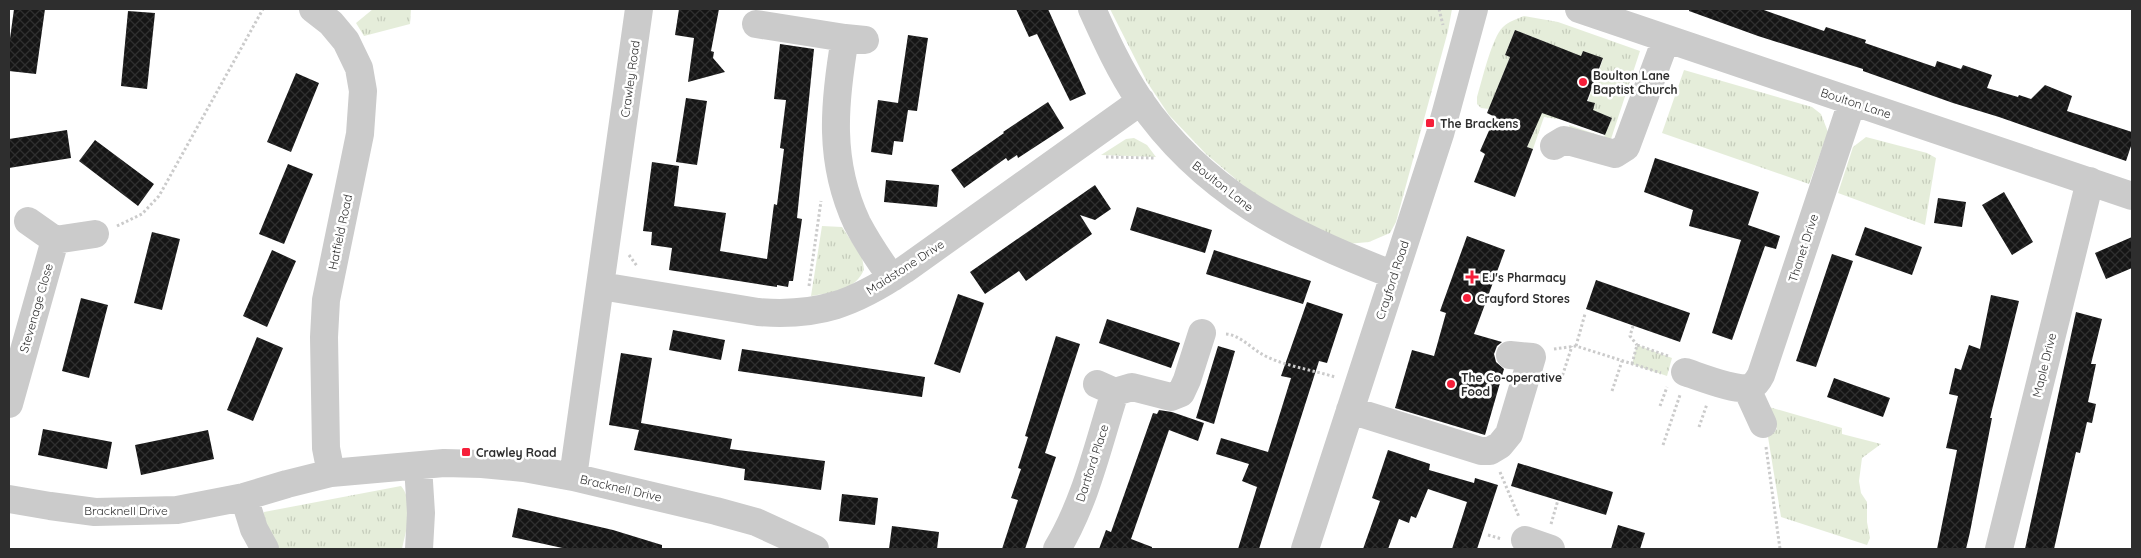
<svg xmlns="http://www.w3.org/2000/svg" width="2141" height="558" font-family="Quicksand,sans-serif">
	<defs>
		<pattern id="grass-tufts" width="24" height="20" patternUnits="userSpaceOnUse" patternTransform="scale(1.25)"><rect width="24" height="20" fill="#e5edda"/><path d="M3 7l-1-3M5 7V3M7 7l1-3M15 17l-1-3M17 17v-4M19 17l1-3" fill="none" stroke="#c5ccbb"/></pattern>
		<pattern id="building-cross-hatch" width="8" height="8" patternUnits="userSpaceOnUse" patternTransform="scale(1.25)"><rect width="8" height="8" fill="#151515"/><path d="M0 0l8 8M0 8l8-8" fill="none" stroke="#2f2f2f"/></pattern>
	</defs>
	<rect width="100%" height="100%" fill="#fff"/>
	<path fill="url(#grass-tufts)" d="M373,9H411L410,24L364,36L356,23Z
		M1110,9H1452L1448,31L1396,222L1390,233L1369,242L1347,244L1257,197L1206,154L1169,115L1147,82Z
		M1524,16L1558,22L1640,51L1611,139L1571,132L1569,125L1604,137L1612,118L1592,110L1595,104L1588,101L1603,59L1583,51L1558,119L1544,117L1533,149L1527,147L1536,128L1517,120L1560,48L1515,30L1505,55L1510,57L1489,109L1481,108L1477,104V97C1482,81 1492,37 1503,27C1509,21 1517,19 1524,16Z
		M1684,70L1812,107L1821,114L1828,132L1809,184L1662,133Z
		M1866,137L1927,153L1936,158L1925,225L1838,193L1853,147Z
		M1134,138L1147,145L1156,157L1101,155L1126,139Z
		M822,226L842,227L862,257L864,269C857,290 830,293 811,296Z
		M1637,345L1672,358L1667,376L1632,364Z
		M1769,407L1842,428V434L1881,444L1862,458L1859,481L1861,493L1867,502V522L1870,538L1867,545L1781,517L1768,437L1777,429L1768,411Z
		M401,486C415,503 406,530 402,549H274L263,516L264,512Z"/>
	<path fill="url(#building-cross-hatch)" d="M14,9H45L36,74L9,71V46Z
		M679,9H719L711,51L714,52L713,58L725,72L688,82L694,38L675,35Z
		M1016,9H1048L1086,94L1070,101L1037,34L1029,37Z
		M1689,9H1761L1824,31L1826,27L1866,40L1865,43L1935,67L1937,61L1961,69L1963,65L1992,75L1987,88L2018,97L2019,95L2031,99L2045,85L2072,96L2067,111L2132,132V143L2126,161L1999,117L1953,103L1863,71V69L1758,36L1689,11Z
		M128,11L155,13L147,89L121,86Z
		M1515,30L1581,56L1583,51L1603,58L1587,101L1595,103L1593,110L1612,118L1605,135L1542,113L1527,147L1533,149L1515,197L1474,182L1485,154L1480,151L1495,117L1487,113L1510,57L1505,55Z
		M908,35L928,38L917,111L908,110L903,142L894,141L892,155L871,152L878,100L898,103Z
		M780,44L814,49L797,218L802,219L793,281H789L788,287L777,285V287L669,270L672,248L651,245L652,232L643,231L652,162L679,166L674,206L726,213L720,251L767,259L774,204L777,205L784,149L780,148L786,100L774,99Z
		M296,73L319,83L291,152L267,142Z
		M686,98L707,101L697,165L676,162Z
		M1048,102L1064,128L1018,158L1017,155L1008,161L1006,158L964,188L951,170L1004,133L1003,132Z
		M67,130L71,158L9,168V139Z
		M95,140L154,184L138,206L79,161Z
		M1655,158L1759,192L1748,225L1780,236L1776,249L1765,246L1732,340L1712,333L1741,240L1689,226L1693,210L1644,192Z
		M288,164L313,174L284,244L259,234Z
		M886,180L939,185L937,207L884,202Z
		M1095,185L1111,209L1095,220L1080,215L1092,234L1026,281L1019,271L985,294L970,272Z
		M2004,192L2033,242L2012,255L1982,205Z
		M1938,198L1966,202L1962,227L1934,223Z
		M1137,207L1212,230L1205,253L1130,230Z
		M1865,227L1922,247L1912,275L1855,255Z
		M152,232L180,239L162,310L134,303Z
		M1467,236L1505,250L1474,334L1502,342L1497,346L1494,354L1496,362L1504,369L1485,435L1395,408L1412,350L1434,356L1446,313L1440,311Z
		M2132,237V268L2106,279L2095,253Z
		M272,250L296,261L267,327L243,316Z
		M1214,250L1311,281L1303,304L1206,274Z
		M1832,254L1853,261L1816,367L1796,361Z
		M1596,280L1690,313L1680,342L1586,309Z
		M958,294L984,303L960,373L934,364Z
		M1991,295L2019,301L1990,418H1992L1970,532L1966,549H1937L1957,450L1946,448L1958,396L1949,394L1955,368L1961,370L1969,345L1980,349Z
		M81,298L108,305L89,378L62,371Z
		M1307,302L1343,314L1327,363L1319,361L1259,549H1238L1257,487L1242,481L1249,464L1216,454L1221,438L1268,452L1291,378L1281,376Z
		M2076,312L2102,319L2091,364H2096L2088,402L2096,404L2092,423L2087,422L2080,453L2076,452L2054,549H2025Z
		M1107,319L1180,343L1171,368L1099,343Z
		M673,330L725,340L721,360L669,350Z
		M1056,336L1080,344L1045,453L1056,457L1025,549H1002L1018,500L1011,498L1021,469L1018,468L1028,437L1025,436Z
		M257,337L283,348L253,421L227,410Z
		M1218,346L1235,351L1214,424L1196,418Z
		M742,349L925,377L922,397L738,371Z
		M621,353L652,358L641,423L732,439L730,449L825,461L821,490L744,480L745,469L634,450L639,430L609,425Z
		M1834,378L1890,398L1883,417L1827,397Z
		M1159,410L1172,412L1204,423L1198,441L1169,430L1131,539L1152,547V549H1099L1106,530L1111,532L1153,413L1157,414Z
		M43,429L112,442L107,469L38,455Z
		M208,430L214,459L141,475L135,445Z
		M1388,450L1430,464L1429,470L1474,483L1475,478L1498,485L1477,549H1452L1467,502L1428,489L1416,518L1411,516L1409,523L1399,519L1388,549H1363L1380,501L1372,498Z
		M1518,463L1613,492L1606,515L1511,486Z
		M842,494L878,498L875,525L839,521Z
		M518,508L613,530L662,545V549H567L512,537Z
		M1618,525L1645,533L1640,549H1611Z
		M892,526L939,532L937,549H889Z"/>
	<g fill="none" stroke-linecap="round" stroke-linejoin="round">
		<path stroke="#cbcbcb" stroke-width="3" stroke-dasharray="2.5 2.5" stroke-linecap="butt" d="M1439,9L1443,25
			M1106,157L1154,158
			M117,226L142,214L159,196L263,9
			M629,255L637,266
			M809,286L821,201
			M1633,326L1630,336L1637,345
			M1226,334C1239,335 1249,346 1260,353C1279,365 1313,370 1335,377
			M1576,346L1585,314
			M1554,349L1576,346L1661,373
			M1632,364L1637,345L1668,356
			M1561,380L1572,346
			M1612,391L1622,361
			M1660,406L1667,387
			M1699,427L1707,404
			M1663,445L1680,395
			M1766,447L1780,549
			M1500,472L1519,517
			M1551,524L1558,500
			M1488,535L1502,539"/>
		<path stroke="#cbcbcb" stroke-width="28" d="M313,9L331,23L346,41L359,68L363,91L360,134L326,300L324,337L326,448L331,473
			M1092,9C1106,40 1120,71 1139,99C1203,193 1291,236 1394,275
			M1579,9L2132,196
			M756,24L845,38
			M865,40L845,38C834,103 828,161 857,223C867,242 879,260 892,278
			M1554,146L1564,140L1615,154L1626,147L1666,39
			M28,221L55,240L95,234
			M601,286L758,312C819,317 855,303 904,270L1141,101
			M1685,372C1698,376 1740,393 1751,387C1756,384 1759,379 1761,375L1852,102
			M1747,389L1763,424
			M1115,392L1132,387L1171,397L1181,393L1187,380L1202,333
			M9,404L55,240
			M1350,410L1481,451H1490L1500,445L1509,434L1532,357L1510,355
			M418,466L421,513L419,549
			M573,477L639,9
			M244,497L254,529L265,549
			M9,499L50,506L95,512L177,510L244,497L287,484L331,473L444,463L482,464L524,468L573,477L716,511L756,522L815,549
			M1525,540L1551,549
			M1057,549C1086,501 1098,445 1115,392L1097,384
			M1305,549L1440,134L1474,9
			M1999,549L2090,181"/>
	</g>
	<g fill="#f61f3a" stroke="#fff" stroke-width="2">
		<circle cx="1583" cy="82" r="5"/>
		<rect x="1425" y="118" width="10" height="10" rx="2.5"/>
		<path d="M1469.5 269.5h5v5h5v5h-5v5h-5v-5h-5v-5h5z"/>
		<circle cx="1467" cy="298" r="5"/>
		<circle cx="1451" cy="384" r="5"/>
		<rect x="461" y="447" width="10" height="10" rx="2.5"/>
	</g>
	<g text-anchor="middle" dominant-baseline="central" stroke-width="5" stroke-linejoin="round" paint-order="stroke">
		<g font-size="12" font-weight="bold" fill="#2e2e2e" stroke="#fff" text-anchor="start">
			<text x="1593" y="75">Boulton Lane<tspan x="1593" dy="14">Baptist Church</tspan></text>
			<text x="1440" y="123">The Brackens</text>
			<text x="1482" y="277">EJ's Pharmacy</text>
			<text x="1477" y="298">Crayford Stores</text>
			<text x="1461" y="377">The Co-operative<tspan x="1461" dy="14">Food</tspan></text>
			<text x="476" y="452">Crawley Road</text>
		</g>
		<g font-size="12" fill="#2e2e2e" stroke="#fff">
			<text transform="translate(630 79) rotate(-82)">Crawley Road</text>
			<text transform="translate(1856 103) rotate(18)">Boulton Lane</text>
			<text transform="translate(1223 186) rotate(38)">Boulton Lane</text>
			<text transform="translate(340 232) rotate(-78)">Hatfield Road</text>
			<text transform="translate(1803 248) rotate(-72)">Thanet Drive</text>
			<text transform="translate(905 267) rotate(-33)">Maidstone Drive</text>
			<text transform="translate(1392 280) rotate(-72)">Crayford Road</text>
			<text transform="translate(36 308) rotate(-74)">Stevenage Close</text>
			<text transform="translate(2044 365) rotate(-76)">Maple Drive</text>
			<text transform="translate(1092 463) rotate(-72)">Dartford Place</text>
			<text transform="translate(621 488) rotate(13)">Bracknell Drive</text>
			<text x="126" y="510">Bracknell Drive</text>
		</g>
	</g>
	<rect width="2141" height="558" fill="none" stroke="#2e2e2e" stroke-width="20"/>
</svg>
